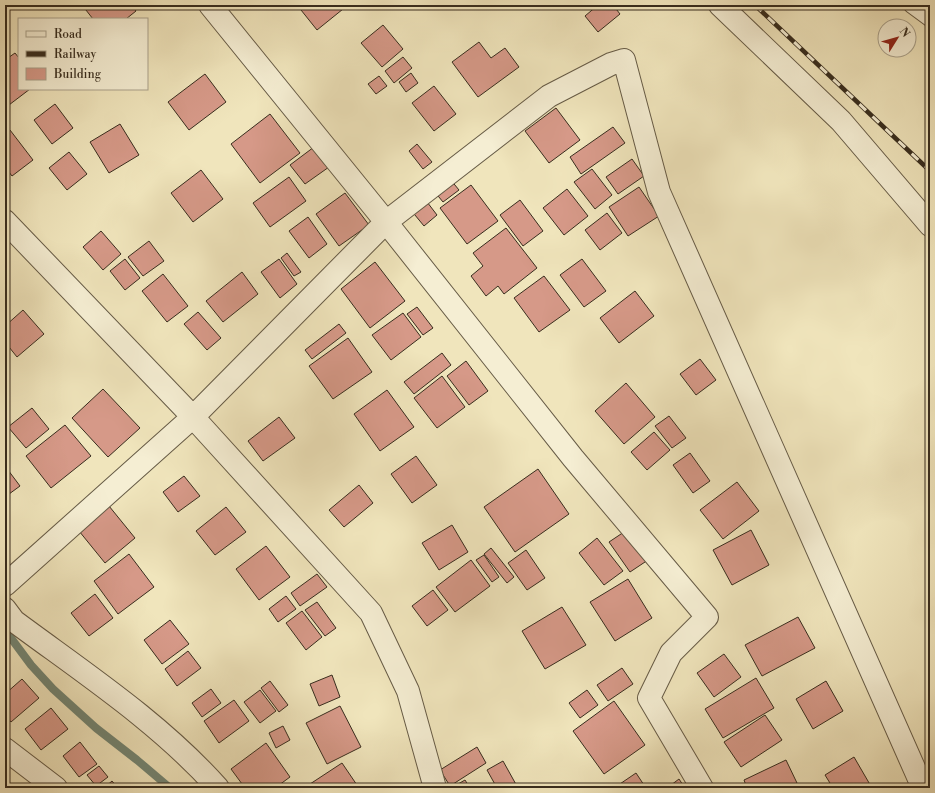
<svg xmlns="http://www.w3.org/2000/svg" width="935" height="793" font-family="'Libre Bodoni',serif">
	<rect width="100%" height="100%" fill="#f0e5bc"/>
	<filter id="stains"><feTurbulence type="fractalNoise" baseFrequency=".005" numOctaves="4"/><feColorMatrix values="0 0 0 0 .2 0 0 0 0 .09 0 0 0 0 .02 0 0 0 .5 -.17"/></filter>
	<radialGradient id="worn" r=".72"><stop offset=".6" stop-color="#630" stop-opacity="0"/><stop offset="1" stop-color="#630" stop-opacity=".3"/></radialGradient>
	<g fill="none" stroke-linecap="round" stroke-linejoin="round">
		<path stroke="#738573" stroke-width="8" d="M5,630L31,665L53,689L96,728L137,760L170,788"/>
	</g>
	<path fill="#d69988" stroke="#382d1e" d="M82,5H132L136,11L126,19H93Z
		M297,5H348L317,30Z
		M598,5H613L620,14L598,32L585,16Z
		M383,25L403,49L382,67L361,43Z
		M479,42L491,58L505,48L519,67L478,97L452,62Z
		M15,53L19,58V89H30L5,108V60Z
		M403,57L412,68L394,83L385,71Z
		M411,73L418,83L406,92L399,82Z
		M205,74L226,102L189,130L168,102Z
		M379,76L387,86L376,94L368,84Z
		M434,86L456,114L434,131L412,103Z
		M55,104L73,128L52,144L34,120Z
		M556,108L580,140L549,163L525,131Z
		M270,114L300,153L260,183L231,144Z
		M120,124L139,155L109,173L90,142Z
		M613,127L625,143L581,174L570,157Z
		M10,130L33,160L12,176L5,167V135Z
		M417,144L432,162L423,169L409,151Z
		M314,147L329,167L305,184L290,165Z
		M69,152L87,174L67,190L49,168Z
		M632,159L644,176L618,194L606,177Z
		M592,169L612,195L595,209L574,182Z
		M201,170L223,199L193,222L171,193Z
		M289,177L306,201L270,227L253,203Z
		M450,179L459,190L443,202L434,191Z
		M471,185L498,221L467,244L440,208Z
		M639,187L659,216L628,236L609,207Z
		M567,189L588,216L564,235L543,208Z
		M345,193L369,225L339,246L316,214Z
		M424,198L437,215L424,226L410,209Z
		M520,200L543,231L523,246L500,215Z
		M607,213L622,233L600,250L585,230Z
		M308,217L327,244L309,258L289,231Z
		M506,228L537,268L504,294L498,286L486,296L471,276L483,266L473,253Z
		M101,231L121,254L103,270L83,247Z
		M149,241L164,261L143,276L128,257Z
		M287,253L301,272L294,276L281,258Z
		M125,259L140,278L125,290L110,271Z
		M279,259L297,284L280,298L261,272Z
		M582,259L606,291L584,307L560,275Z
		M375,262L405,301L370,328L341,289Z
		M242,272L258,294L223,322L206,301Z
		M163,274L188,306L167,322L142,291Z
		M544,276L570,310L539,332L514,298Z
		M635,291L654,316L619,343L600,318Z
		M417,307L433,328L423,335L407,314Z
		M23,310L44,334L17,357L5,342V326Z
		M198,312L221,338L207,350L184,324Z
		M403,313L421,337L391,360L372,335Z
		M339,324L346,333L312,359L305,350Z
		M348,338L372,372L333,399L309,366Z
		M442,353L451,365L414,394L404,382Z
		M700,359L716,380L696,395L680,374Z
		M466,361L488,391L469,405L447,376Z
		M442,376L465,407L437,428L414,398Z
		M626,383L655,417L624,444L595,411Z
		M103,389L140,428L108,457L72,418Z
		M387,390L414,427L380,451L354,414Z
		M32,408L49,429L26,448L8,427Z
		M669,416L686,438L672,448L655,426Z
		M279,417L295,438L263,461L248,441Z
		M65,425L91,456L51,488L26,456Z
		M654,432L670,450L647,470L631,452Z
		M690,453L710,481L693,493L673,465Z
		M416,456L437,485L412,503L391,474Z
		M5,466L20,486L5,497Z
		M538,469L569,514L515,552L484,507Z
		M184,476L200,496L178,512L163,492Z
		M737,482L759,511L723,539L700,510Z
		M359,485L373,503L344,527L329,510Z
		M109,506L135,538L105,563L79,531Z
		M226,507L246,532L215,555L196,531Z
		M452,525L468,552L439,570L422,543Z
		M627,530L648,560L630,572L609,542Z
		M751,530L769,565L732,585L713,550Z
		M597,538L623,571L604,585L579,553Z
		M266,546L290,577L259,600L236,569Z
		M491,548L514,577L507,583L484,554Z
		M526,550L545,578L527,590L508,563Z
		M129,554L154,587L118,614L94,581Z
		M484,555L499,577L492,582L476,560Z
		M471,560L490,586L455,612L436,587Z
		M317,574L327,587L300,606L291,593Z
		M628,579L652,618L615,641L590,602Z
		M433,590L448,610L427,626L412,606Z
		M95,594L113,618L89,636L71,613Z
		M286,596L296,609L278,622L269,609Z
		M317,602L336,628L325,636L305,610Z
		M562,607L586,645L545,669L522,631Z
		M302,611L322,637L306,650L286,623Z
		M798,617L815,648L762,676L745,645Z
		M170,620L189,644L162,664L144,640Z
		M188,651L201,668L177,686L165,669Z
		M724,654L741,677L714,697L697,673Z
		M622,668L633,684L608,701L597,685Z
		M332,675L340,697L319,706L310,684Z
		M756,678L774,708L723,738L705,709Z
		M22,679L39,698L11,722L5,715V694Z
		M270,681L288,705L279,712L261,688Z
		M826,681L843,711L813,729L796,699Z
		M211,689L221,703L202,717L192,703Z
		M260,690L276,711L260,723L244,702Z
		M587,690L598,705L580,718L569,703Z
		M234,700L249,721L219,743L204,721Z
		M614,701L645,745L604,774L573,731Z
		M340,706L361,747L327,764L306,723Z
		M51,708L68,729L41,750L25,729Z
		M765,715L782,740L741,767L724,742Z
		M283,726L290,740L276,748L269,733Z
		M80,742L97,764L79,777L63,756Z
		M266,743L290,777L275,788H245L231,769Z
		M477,747L486,763L450,786L440,770Z
		M854,757L872,788H833L825,775Z
		M786,760L797,783L787,788H747L744,780Z
		M503,761L518,788H497L487,770Z
		M342,763L359,788H312L310,784Z
		M99,766L108,777L96,786L87,775Z
		M636,773L646,788H614Z
		M679,779L685,788H667Z
		M465,780L470,788H451Z
		M112,781L118,788H104Z"/>
	<g fill="none" stroke-linecap="round" stroke-linejoin="round">
		<defs>
			<path id="service" d="M911,5L930,19"/>
			<path id="minor" d="M210,5L386,222L573,458L707,617L671,653L649,698L702,788
				M720,5L841,121L930,225
				M5,221L193,417L371,613L408,691L435,788
				M5,585L193,417L386,222L549,96L611,64L624,60L659,192L923,788
				M5,609L14,621C84,673 159,722 218,788
				M5,749L56,788"/>
		</defs>
		<use href="#service" stroke="#665b46" stroke-width="17"/>
		<use href="#minor" stroke="#665b46" stroke-width="24"/>
		<use href="#service" stroke="#f5eed3" stroke-width="15"/>
		<use href="#minor" stroke="#f5eed3" stroke-width="22"/>
		<defs>
			<path id="rail" d="M755,5L930,171"/>
		</defs>
		<use href="#rail" stroke="#382d1e" stroke-width="4.5"/>
		<use href="#rail" stroke="#f5eed3" stroke-width="3" stroke-dasharray="9" stroke-linecap="butt"/>
	</g>
	<rect width="935" height="793" fill="none" stroke="#f0e5bc" stroke-width="20"/>
	<rect x="6" y="6" width="923" height="781" fill="none" stroke="#382d1e" stroke-width="2"/>
	<rect x="10" y="10" width="915" height="773" fill="none" stroke="#382d1e"/>
	<rect x="18" y="18" width="130" height="72" fill="#f5eed3" stroke="#a9a18b"/>
	<rect x="26" y="31" width="20" height="6" fill="#f5eed3" stroke="#a9a18b"/>
	<text x="54" y="38" font-size="12" fill="#382d1e">Road</text>
	<rect x="26" y="51" width="20" height="6" fill="#382d1e" stroke="#a9a18b"/>
	<text x="54" y="58" font-size="12" fill="#382d1e">Railway</text>
	<rect x="26" y="68" width="20" height="12" fill="#d69988" stroke="#a9a18b"/>
	<text x="54" y="78" font-size="12" fill="#382d1e">Building</text>
	<g transform="translate(897 38) rotate(53)"><circle r="19" fill="#f5eed3" stroke="#a9a18b"/>
	<path d="M0-3L7 15L0 10L-7 15Z" fill="#8f2418"/>
	<text y="-6" font-size="11" font-weight="bold" text-anchor="middle" fill="#382d1e">N</text>
	</g>
	<rect width="100%" height="100%" filter="url(#stains)"/>
	<rect width="100%" height="100%" fill="url(#worn)"/>
</svg>
